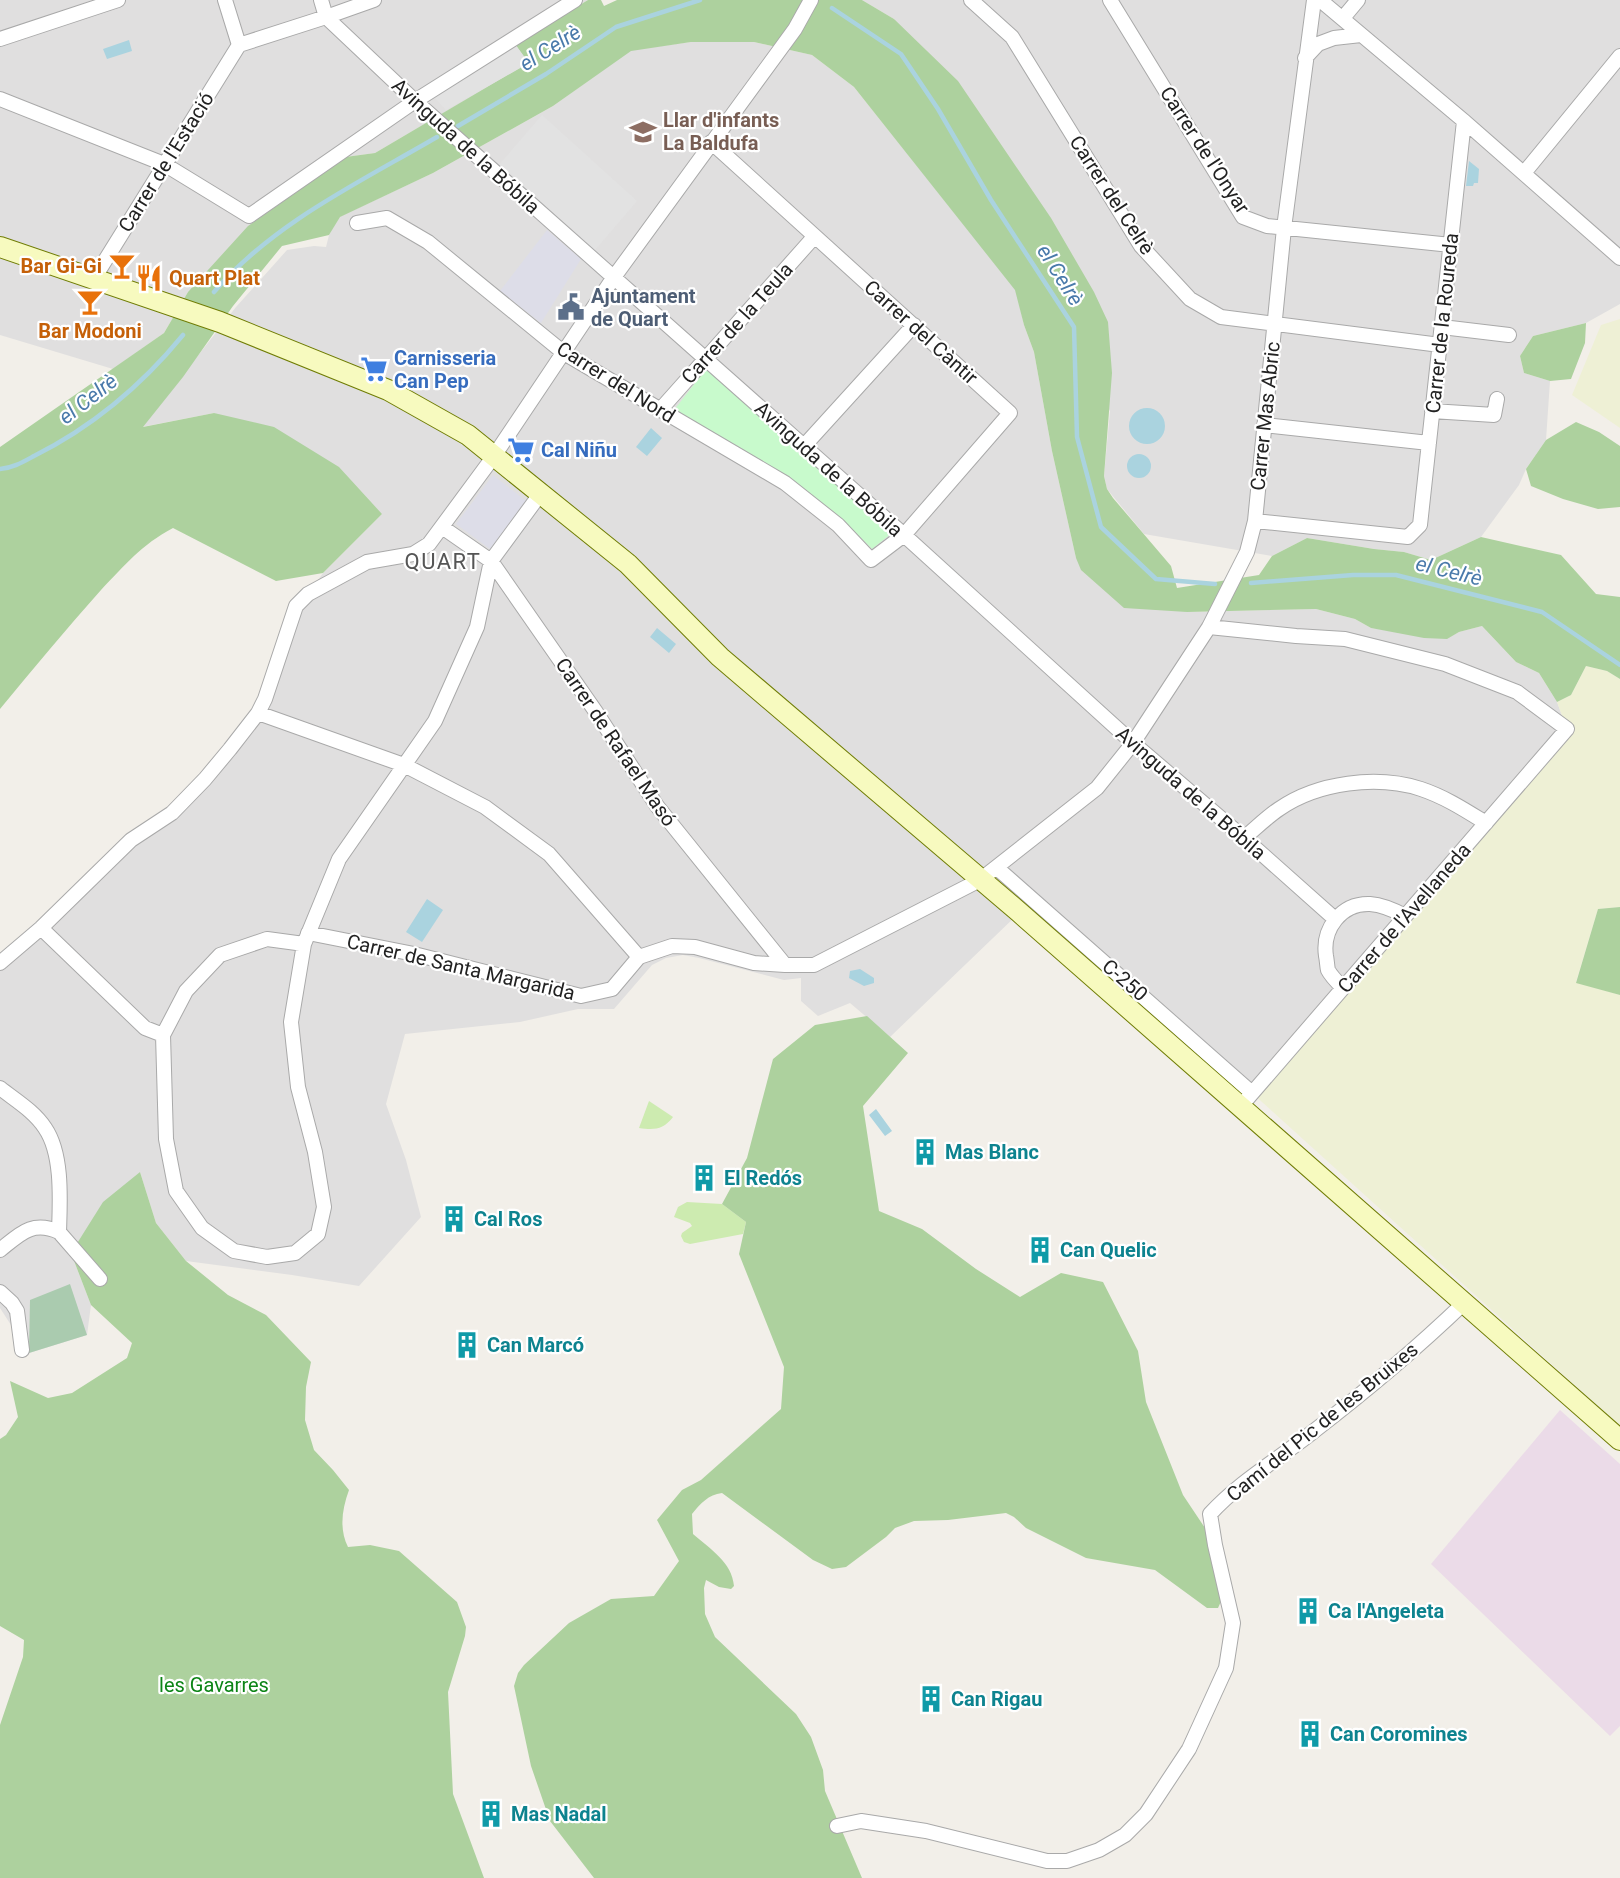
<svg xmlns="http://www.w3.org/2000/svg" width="1620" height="1878" font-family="Roboto,sans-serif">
	<rect width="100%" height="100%" fill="#f2efe9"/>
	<path fill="#e0dfdf" d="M0,0H588L516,44L529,63L375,153L338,158L188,292L164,333L113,369L0,335Z
		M862,0H1620V304L1586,323L1533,336L1520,356L1524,373L1550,381L1546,440L1526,469L1519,485L1481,537L1431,560L1404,552L1374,549L1307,538L1272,556L1144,534L1107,489L1104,476L1110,411L894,19Z
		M691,42H754L812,55L854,87L1016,290L1024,325L1034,352L1052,451L1076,558L1187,612L1316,609L1355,619L1371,628L1447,638L1459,632L1482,626L1516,662L1539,673L1557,702L1567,729L1241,1106L1019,913L890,1037L850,1003L818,1016L801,1001V978L784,980L699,958L683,955L666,958L652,965L614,1009H578L520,1022L405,1034L386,1104L406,1160L421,1217L359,1286L292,1275L186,1261L156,1223L140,1172L71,1253L91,1305L87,1335L29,1353L0,1308V963L172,813L258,713L308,594L323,573L382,514L214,413L142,427L236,307L287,250L314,246L326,247L329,235L339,217L433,173L553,106L631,50Z"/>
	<path fill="#ebdbe8" d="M1560,1410L1620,1464V1726L1610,1736L1431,1564Z"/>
	<path fill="#eef0d5" d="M1620,319V428L1572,395L1601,325Z
		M1586,666L1607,671L1620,679V907L1598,909L1576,982L1620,995V1426L1252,1093L1567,729L1557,702L1571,695Z"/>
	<path fill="#cdebb0" d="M649,1101L673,1117C663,1130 654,1130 639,1128Z
		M687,1202L722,1204L746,1222L743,1234L690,1244L684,1242L681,1236L682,1233L692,1226L690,1223L674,1217L678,1207Z"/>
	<path fill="#add19e" d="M588,0H601L604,6L617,0H862L894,19L958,81L1051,218L1094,292L1108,322L1112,373L1104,476L1107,489L1113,498L1171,566L1177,588L1259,575L1272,556L1307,538L1374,549L1404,552L1431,560L1481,537L1561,555L1596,594L1620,597V679L1607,671L1586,666L1571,695L1557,702L1539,673L1516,662L1482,626L1459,632L1447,639L1424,638L1371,628L1355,619L1316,609L1187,612L1124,608L1081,570L1076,558L1052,451L1034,352L1024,325L1015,290L854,87L812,55L754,42H691L631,51L553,106L433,173L340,217L329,235L282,246L233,306L183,377L143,427L214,413L274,427L339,467L382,514L323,573L276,581L173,528C141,545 125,565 101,590C66,629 33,669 0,709V447L164,333L188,292L248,226L301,189L338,158L375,153L528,63L515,44Z
		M1586,323L1585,343L1571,379L1550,381L1524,373L1520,356L1533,336Z
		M1576,422L1599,432L1620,446V507L1598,509L1563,499L1531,486L1526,469L1546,440Z
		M1620,907V995L1576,983L1598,909Z
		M867,1016L908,1053L863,1106L879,1211L922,1229L976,1269L1020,1297L1061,1273L1103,1282L1138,1351L1146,1402L1183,1495L1207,1531L1223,1597L1218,1608H1207L1155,1570L1086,1558L1026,1528L1014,1517L1006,1513L948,1520L914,1521L895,1528L886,1537L846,1567L832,1569L813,1560L722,1493C708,1495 701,1503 692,1514L693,1534C710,1549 732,1562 734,1586L731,1589L719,1587L706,1580L704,1588L705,1614L715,1637L796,1714L811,1737L823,1770L825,1791L862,1878H594L550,1821L531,1766L514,1686L518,1673L524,1665L569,1623L611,1599L654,1596L679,1561L657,1520L682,1490L701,1480L781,1409L784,1367L739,1254L746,1222L722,1204L747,1158L773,1059L815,1025Z
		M140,1172L156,1223L186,1261L228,1295L266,1315L311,1362L306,1387L305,1420L314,1450L333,1470L349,1490C342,1509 339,1529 348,1547L370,1545L399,1551L457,1602L466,1627L465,1636L448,1692L453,1794L484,1878H0V1725L23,1657L24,1640L0,1626V1439L6,1435L18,1417L10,1381L48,1398L72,1393L127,1358L132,1343L91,1305L71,1253L103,1202Z"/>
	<path fill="#aacbaf" d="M70,1284L87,1335L29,1353L30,1300Z"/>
	<path fill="#c8facc" d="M706,369L892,533L872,549L844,521L674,410Z"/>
	<path fill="#e2e2e2" d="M515,44L529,63L446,110L434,97Z
		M542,115L637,201L595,250L499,165Z"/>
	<path fill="#dddde8" d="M547,230L581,259L541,323L500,291Z
		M493,475L526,501L490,549L456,524Z"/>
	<path fill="#aad3df" d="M129,40L132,51L107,59L103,49Z
		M1469,161L1479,169L1478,183H1474L1473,186H1466Z
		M1129 426a18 18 0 1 1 36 0a18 18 0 1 1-36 0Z
		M651,428L662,438L647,456L636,447Z
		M1127 466a12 12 0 1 1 24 0a12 12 0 1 1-24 0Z
		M657,628L676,644L669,653L650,637Z
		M427,899L443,910L422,942L406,932Z
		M860,969L874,978V983L864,986L849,978L850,971Z
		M876,1109L892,1131L885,1136L869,1115Z"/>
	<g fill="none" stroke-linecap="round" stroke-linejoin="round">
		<path stroke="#aad3df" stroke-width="4.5" d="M832,8L901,54L938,109L991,200L1074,327L1077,437L1101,527L1156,579L1215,584
			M458,126L546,74L616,27L700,0
			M214,292C273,223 360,182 437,137
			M0,469C13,468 23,462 34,456C92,427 142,385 183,335
			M1251,583L1353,575H1396L1542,612L1620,665"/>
		<defs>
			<path id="street" d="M225,0L239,45
				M374,0L326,17L415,101L904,535L1133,743L1244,838L1335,919
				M971,0L1012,37L1141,246L1190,299L1221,317L1440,345
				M1110,0L1243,217L1267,226L1451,245
				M1320,0L1464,121L1620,258
				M1343,18L1358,0
				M0,39L118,0
				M239,45L326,17L321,0
				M1305,58L1318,44L1334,38L1361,35
				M0,99L164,164L249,216L415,101L575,0
				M1524,173L1620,56
				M357,223L387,218L428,242L564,353L785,483L838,525L871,560L904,535L1010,413L711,142
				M93,280L239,45
				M1442,327L1509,335
				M660,410L814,237
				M1432,411L1494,415L1497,399
				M1264,425L1429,443
				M804,446L914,325
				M1255,521L1408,537L1420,525L1464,121
				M442,527L491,561L596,712L657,806L785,965
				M1209,627L1296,636L1345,639L1445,664L1517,692L1567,729L1241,1106
				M258,713L404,765L485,807L549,854L639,957
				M1244,838C1256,828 1267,817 1279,809C1318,782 1377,775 1421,789C1445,797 1465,810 1486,823
				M997,868L1252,1093
				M41,928L145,1028L163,1035
				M308,933L414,954L581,996L612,989L639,957L672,946L695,947L754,963L785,965H814L980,880L1097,788L1133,743L1209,627L1247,552L1255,521L1284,228L1314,0
				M304,944L267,939L220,955L186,991L163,1035L166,1139L176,1191L202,1228L234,1251L267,1257L295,1253L318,1234L324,1207L315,1152L298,1087L291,1022L304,944L339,859L435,721L477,627L491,561L541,493
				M0,963L41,928L131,840L172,813L205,779L230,749L258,713L265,699L296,606L308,594L367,562L413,554L429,544L494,456L614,277L795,29L811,0
				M1343,988C1338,983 1331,976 1328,970C1327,966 1327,960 1326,956C1322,929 1341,903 1370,904C1383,905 1394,910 1405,916
				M0,1088C15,1100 34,1111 45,1128C63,1154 60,1201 59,1232L100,1279
				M0,1250C20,1234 32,1220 59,1232
				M0,1292L12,1303L17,1311L22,1350
				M837,1826L861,1821L926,1831L1047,1861H1067L1099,1850L1125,1835L1146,1814L1189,1749L1226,1668L1233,1623L1215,1545L1210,1514C1240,1481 1279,1459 1314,1431C1366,1391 1417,1348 1464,1303"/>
			<path id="secondary" d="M0,247L220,322L388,390L468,435L628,564L720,657L1019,912L1620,1440"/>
		</defs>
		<use href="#street" stroke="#a9a9a9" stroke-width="16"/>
		<use href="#secondary" stroke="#707d05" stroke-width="22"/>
		<use href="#street" stroke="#fff" stroke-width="14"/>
		<use href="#secondary" stroke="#f7fabf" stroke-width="20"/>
	</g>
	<defs>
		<symbol id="school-bare" viewBox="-9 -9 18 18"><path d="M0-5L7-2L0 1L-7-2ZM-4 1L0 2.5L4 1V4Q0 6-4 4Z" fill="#8d6e63" stroke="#fff" stroke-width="2.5" paint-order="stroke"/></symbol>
		<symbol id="bar-bare" viewBox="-9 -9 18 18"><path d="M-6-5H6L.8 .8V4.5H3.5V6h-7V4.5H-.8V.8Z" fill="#e8710a" stroke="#fff" stroke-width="2.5" paint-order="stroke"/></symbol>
		<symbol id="restaurant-bare" viewBox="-9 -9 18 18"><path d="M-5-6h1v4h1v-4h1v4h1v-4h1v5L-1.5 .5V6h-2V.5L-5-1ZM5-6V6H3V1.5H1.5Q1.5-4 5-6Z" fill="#e8710a" stroke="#fff" stroke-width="2.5" paint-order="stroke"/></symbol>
		<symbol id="civic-bare" viewBox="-9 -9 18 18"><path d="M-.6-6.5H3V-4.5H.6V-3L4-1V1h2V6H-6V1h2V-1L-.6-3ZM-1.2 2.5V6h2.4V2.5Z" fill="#5c6f8a" stroke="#fff" stroke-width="2.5" paint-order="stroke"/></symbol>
		<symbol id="supermarket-bare" viewBox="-9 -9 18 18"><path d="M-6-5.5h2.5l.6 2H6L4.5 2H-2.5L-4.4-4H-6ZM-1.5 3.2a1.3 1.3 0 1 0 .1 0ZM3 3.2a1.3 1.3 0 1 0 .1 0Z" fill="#3f7fe0" stroke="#fff" stroke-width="2.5" paint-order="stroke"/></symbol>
		<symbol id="building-bare" viewBox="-9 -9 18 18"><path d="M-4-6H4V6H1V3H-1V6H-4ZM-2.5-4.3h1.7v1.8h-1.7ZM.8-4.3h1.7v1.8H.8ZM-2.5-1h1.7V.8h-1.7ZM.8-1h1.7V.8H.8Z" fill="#0f9aa8" stroke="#fff" stroke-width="2.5" paint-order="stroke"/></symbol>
	</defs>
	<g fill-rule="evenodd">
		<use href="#school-bare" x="624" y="113" width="38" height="38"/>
		<use href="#bar-bare" x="103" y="247" width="38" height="38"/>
		<use href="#restaurant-bare" x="130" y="259" width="38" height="38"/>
		<use href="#bar-bare" x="71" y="283" width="38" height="38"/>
		<use href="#civic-bare" x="552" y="288" width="38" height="38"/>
		<use href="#supermarket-bare" x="355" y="350" width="38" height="38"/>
		<use href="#supermarket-bare" x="502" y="431" width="38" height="38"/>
		<use href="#building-bare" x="906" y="1133" width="38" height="38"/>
		<use href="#building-bare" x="685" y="1159" width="38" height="38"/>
		<use href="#building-bare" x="435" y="1200" width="38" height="38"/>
		<use href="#building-bare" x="1021" y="1231" width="38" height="38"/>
		<use href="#building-bare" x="448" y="1326" width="38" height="38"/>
		<use href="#building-bare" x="1289" y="1592" width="38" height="38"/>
		<use href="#building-bare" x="912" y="1680" width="38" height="38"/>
		<use href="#building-bare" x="1291" y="1715" width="38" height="38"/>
		<use href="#building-bare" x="472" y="1795" width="38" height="38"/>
	</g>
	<g text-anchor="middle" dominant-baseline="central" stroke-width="4.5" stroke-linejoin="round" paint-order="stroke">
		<g font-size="20" font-weight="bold" fill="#785e54" stroke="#fff" text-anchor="start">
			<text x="663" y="120">Llar d'infants<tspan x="663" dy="23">La Baldufa</tspan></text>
		</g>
		<g font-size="20" fill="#222" stroke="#fff">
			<text transform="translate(466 146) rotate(42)">Avinguda de la Bóbila</text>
			<text transform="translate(1205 150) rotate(57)">Carrer de l'Onyar</text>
			<text transform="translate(166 162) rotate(-58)">Carrer de l'Estació</text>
			<text transform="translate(1112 195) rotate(57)">Carrer del Celrè</text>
			<text transform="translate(737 323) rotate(-48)">Carrer de la Teula</text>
			<text transform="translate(1442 323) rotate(-84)">Carrer de la Roureda</text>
			<text transform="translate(921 332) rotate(42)">Carrer del Càntir</text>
			<text transform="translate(616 382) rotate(32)">Carrer del Nord</text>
			<text transform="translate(1265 416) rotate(-84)">Carrer Mas Abric</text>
			<text transform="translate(829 469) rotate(42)">Avinguda de la Bóbila</text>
			<text transform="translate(616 742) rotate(56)">Carrer de Rafael Masó</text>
			<text transform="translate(1191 793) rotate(41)">Avinguda de la Bóbila</text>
			<text transform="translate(1404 918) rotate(-49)">Carrer de l'Avellaneda</text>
			<text transform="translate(461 967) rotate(13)">Carrer de Santa Margarida</text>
			<text transform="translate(1125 980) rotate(41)">C-250</text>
			<text transform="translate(1322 1422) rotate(-39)">Camí del Pic de les Bruixes</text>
		</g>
		<g font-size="20" font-weight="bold" fill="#c56008" stroke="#fff" text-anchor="end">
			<text x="102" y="266">Bar Gi-Gi</text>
			<text x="169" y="278" text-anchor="start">Quart Plat</text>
			<text x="90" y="331" text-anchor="middle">Bar Modoni</text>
		</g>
		<g font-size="20" font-weight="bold" fill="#4e5e75" stroke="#fff" text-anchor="start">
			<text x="591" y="296">Ajuntament<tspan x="591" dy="23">de Quart</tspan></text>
		</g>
		<g font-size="20" font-weight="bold" fill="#366cbe" stroke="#fff" text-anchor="start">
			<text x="394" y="358">Carnisseria<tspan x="394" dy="23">Can Pep</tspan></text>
			<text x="541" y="450">Cal Niñu</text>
		</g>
		<g font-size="20" font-weight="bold" fill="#0d838f" stroke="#fff" text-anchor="start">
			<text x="945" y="1152">Mas Blanc</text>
			<text x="724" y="1178">El Redós</text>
			<text x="474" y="1219">Cal Ros</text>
			<text x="1060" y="1250">Can Quelic</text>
			<text x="487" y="1345">Can Marcó</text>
			<text x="1328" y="1611">Ca l'Angeleta</text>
			<text x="951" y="1699">Can Rigau</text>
			<text x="1330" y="1734">Can Coromines</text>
			<text x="511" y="1814">Mas Nadal</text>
		</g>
		<g font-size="20" fill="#0c8416" stroke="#fff">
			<text x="214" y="1685">les Gavarres</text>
		</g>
		<g font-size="21" font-style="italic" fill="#4a7aab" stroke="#fff">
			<text transform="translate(550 48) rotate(-32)">el Celrè</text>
			<text transform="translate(1060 275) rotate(58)">el Celrè</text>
			<text transform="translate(88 399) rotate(-38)">el Celrè</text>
			<text transform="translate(1449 571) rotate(14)">el Celrè</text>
		</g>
		<g font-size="22" letter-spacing="1.5" fill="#555" stroke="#fff">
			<text x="443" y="561">QUART</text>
		</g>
	</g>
</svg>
